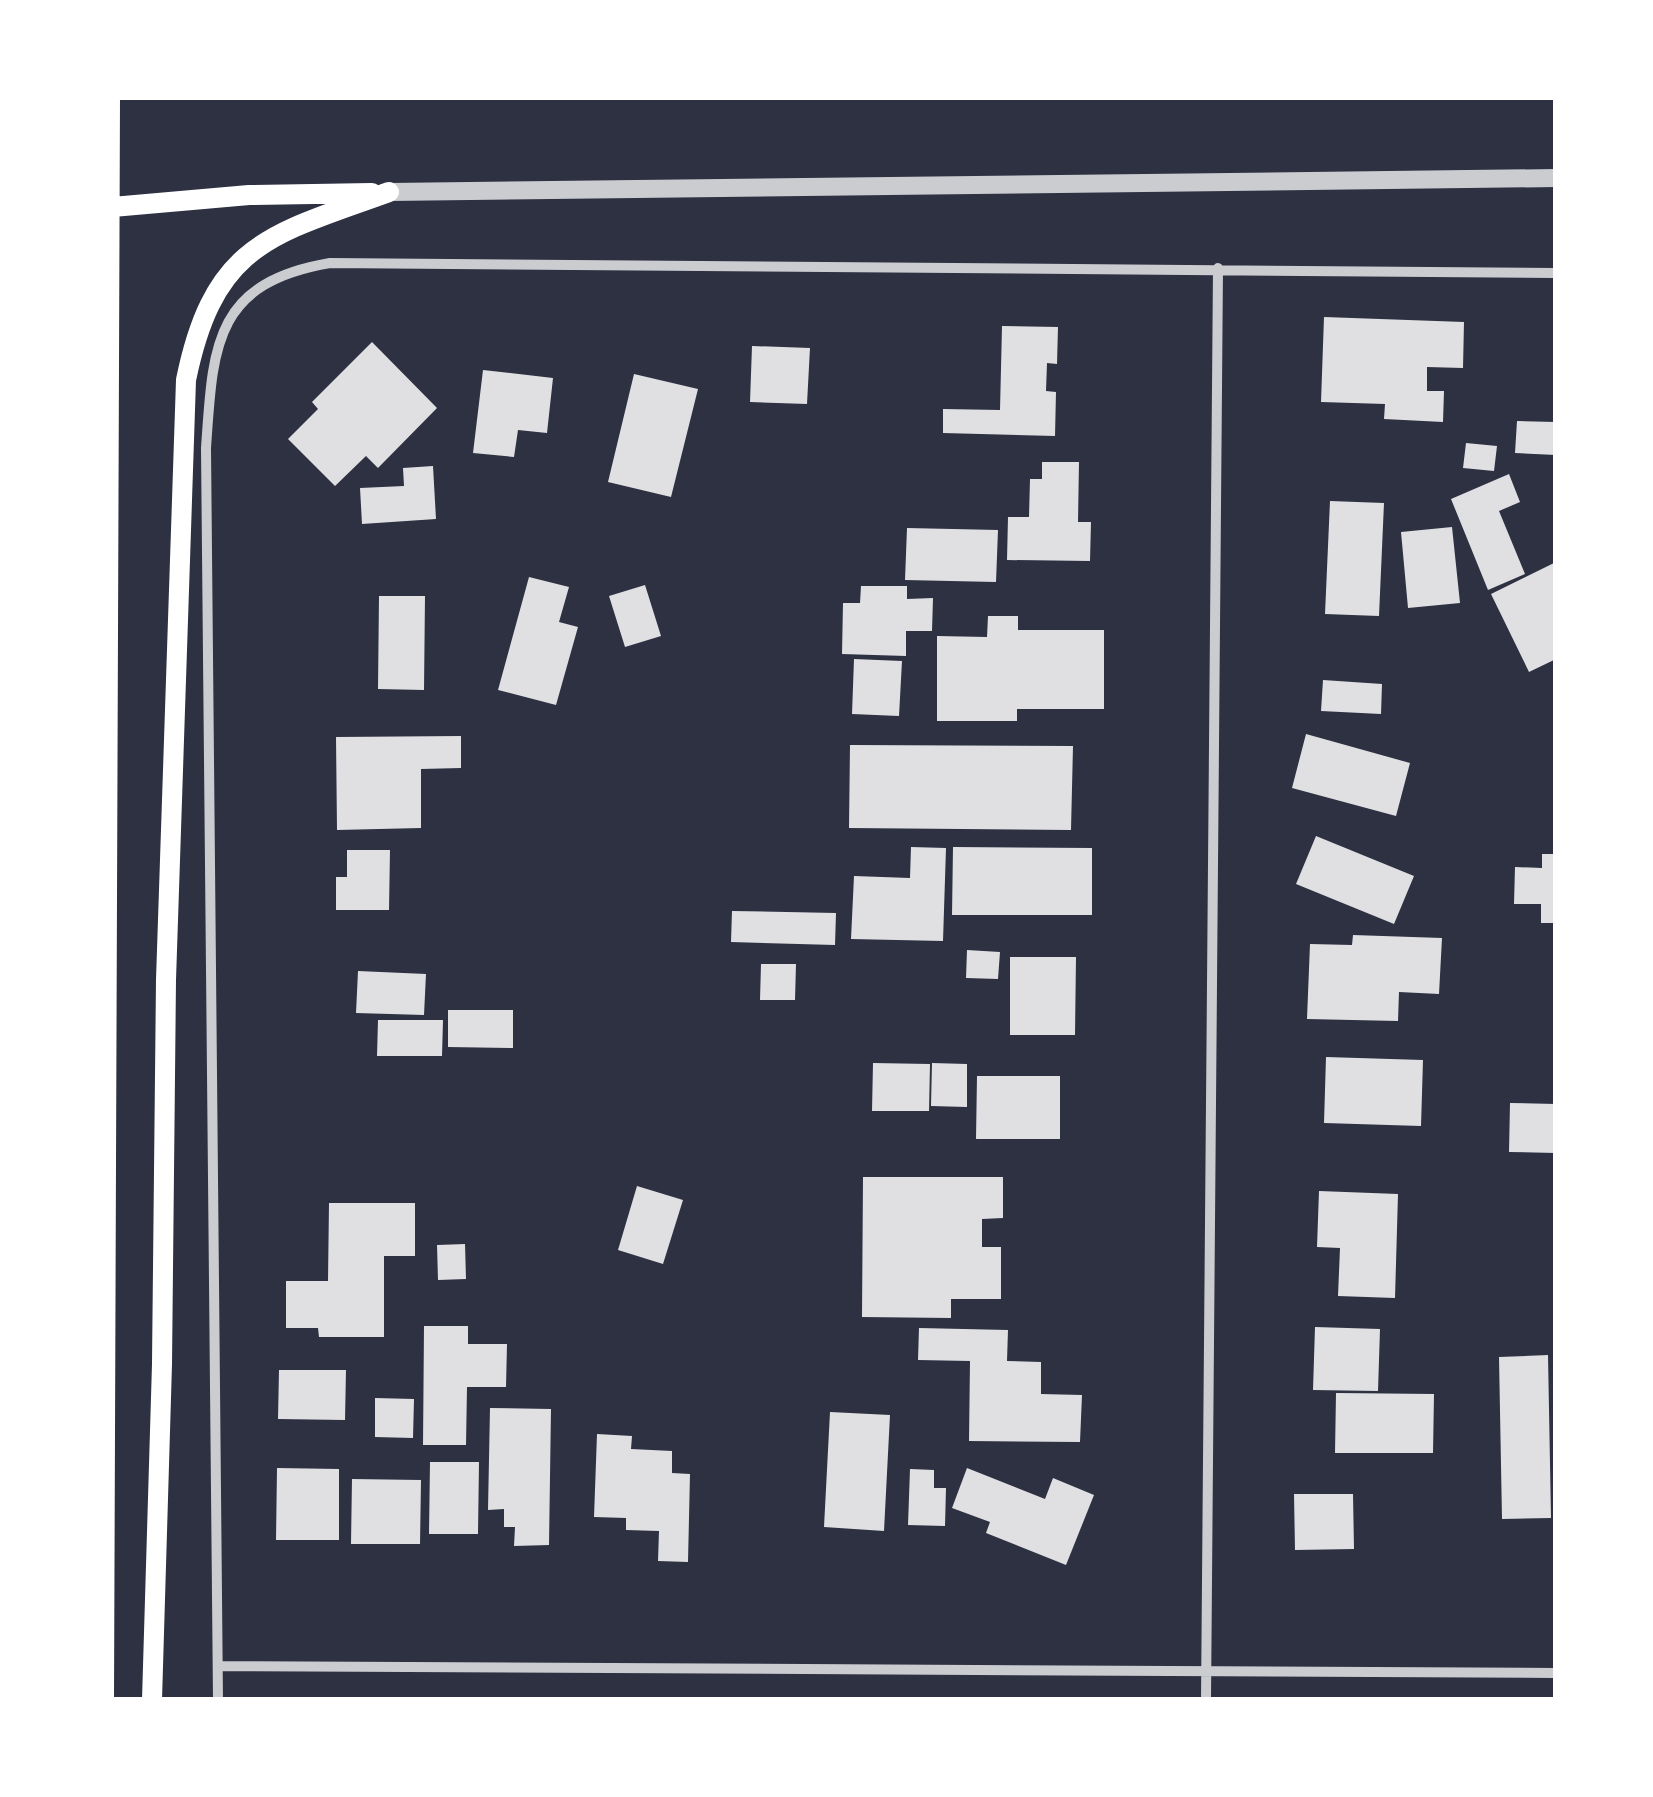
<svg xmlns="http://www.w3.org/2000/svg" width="1653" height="1797" font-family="'Golos Text',sans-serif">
	<rect width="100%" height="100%" fill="#2d3142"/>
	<path fill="#e0e0e3" d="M1324,317L1464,322L1463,368L1427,367V391H1444L1443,422L1384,419L1385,404L1321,402Z
		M1002,326L1058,327L1057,364L1047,363L1046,391L1056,392L1055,436L943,433V409L1000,410Z
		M372,342L437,408L378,468L366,456L335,486L288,439L318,409L312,402Z
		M752,346L810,348L807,404L750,402Z
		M483,370L553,378L547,433L518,430L514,457L473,453Z
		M634,374L698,389L671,497L608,482Z
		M1517,421L1556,422V455L1515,453Z
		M1466,443L1497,446L1494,471L1463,468Z
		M1042,462H1079L1078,522H1091L1090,561L1007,560L1008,517H1029L1030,479H1042Z
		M433,466L436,519L362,524L360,488L404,486L403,468Z
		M1509,474L1520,502L1499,511L1525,574L1488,590L1451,499Z
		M1330,501L1384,503L1379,616L1325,614Z
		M1452,527L1460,603L1408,608L1401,532Z
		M907,528L998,530L996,582L905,580Z
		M1556,562V659L1529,672L1491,594Z
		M529,577L569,587L559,622L578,627L556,705L498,690Z
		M645,585L661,636L625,647L609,596Z
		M861,586H907V599L933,598L932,631H906V656L842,654L843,603H860Z
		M379,596H425L424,690L378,689Z
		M988,616H1018V630H1104V709H1017V721H937V636L987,637Z
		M854,659L902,661L899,716L852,714Z
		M1323,680L1382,684L1381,714L1321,711Z
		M1306,734L1410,763L1396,816L1292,788Z
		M461,736V768L421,769V828L337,830L336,737Z
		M850,745L1073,746L1071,830L849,828Z
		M1316,836L1414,876L1394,924L1296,884Z
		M911,847L946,848L943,941L851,939L854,876L910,878Z
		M953,847L1092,848V915H952Z
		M347,850H390L389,910H336V877H347Z
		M1542,854H1556V923H1541V904H1514L1515,867L1542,868Z
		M732,911L836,913L835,945L731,942Z
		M1353,935L1442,938L1439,994L1399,992L1398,1021L1307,1019L1310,944L1352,945Z
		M967,950L1000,952L998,979L966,978Z
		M1010,957H1076L1075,1035H1010Z
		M761,964H796L795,1000H760Z
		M358,971L426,974L424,1015L356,1013Z
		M448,1010H513V1048L448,1047Z
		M378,1020H443L442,1056H377Z
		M1326,1057L1423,1060L1421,1126L1324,1123Z
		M873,1063L930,1064L929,1111H872Z
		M932,1063L967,1064V1107L931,1106Z
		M977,1076H1060V1139H976Z
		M1510,1103L1556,1104V1153L1509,1152Z
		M863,1177H1003V1218L982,1219V1247H1001V1299H951V1318L862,1317Z
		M637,1186L683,1200L663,1264L618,1250Z
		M1319,1191L1398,1194L1395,1298L1338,1296L1340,1248L1317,1247Z
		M329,1203H415V1256H384V1337H319L318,1328H286V1281H328Z
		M465,1244L466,1279L438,1280L437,1245Z
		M424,1326H468V1344H507L506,1387H467L466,1445H423Z
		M1315,1327L1380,1329L1378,1391L1313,1390Z
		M919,1328L1008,1330L1007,1361L1041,1362V1394L1082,1395L1080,1442L969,1441L970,1361L918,1360Z
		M1548,1355L1551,1518L1502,1519L1499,1357Z
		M279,1370H346L345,1420L278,1419Z
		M1336,1393L1434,1394L1433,1453H1335Z
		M375,1398L414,1399L413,1438L375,1437Z
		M490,1408L551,1409L549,1545L514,1546L515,1527H504V1509L488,1510Z
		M830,1412L890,1415L884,1531L824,1527Z
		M597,1434L632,1436L631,1449L672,1451V1473L690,1474L688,1562L658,1561L659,1531L626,1530V1518L594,1517Z
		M430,1462H479L478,1534H429Z
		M277,1468L339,1469V1540H276Z
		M967,1468L1045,1499L1053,1478L1094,1495L1066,1565L986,1533L990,1522L952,1508Z
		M910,1469L934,1470V1488H946L945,1526L908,1525Z
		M352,1479L421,1480L420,1544H351Z
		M1294,1494H1353L1354,1549L1295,1550Z"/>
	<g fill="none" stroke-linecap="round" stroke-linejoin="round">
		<path stroke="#caccd0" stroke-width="10" d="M218,1666L1556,1673
			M218,1700L206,448C213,347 213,283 330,263L1556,273
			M1206,1700L1218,268"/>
		<path stroke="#caccd0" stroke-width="18" d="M389,192L1556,178"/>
		<path stroke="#fff" stroke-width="20" d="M101,208L249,195L372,193
			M104,1700L110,98
			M152,1700L162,1364L166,980L186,380C214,243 270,235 389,192"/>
	</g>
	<rect width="1653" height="1797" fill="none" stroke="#ffffff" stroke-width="200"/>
</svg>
